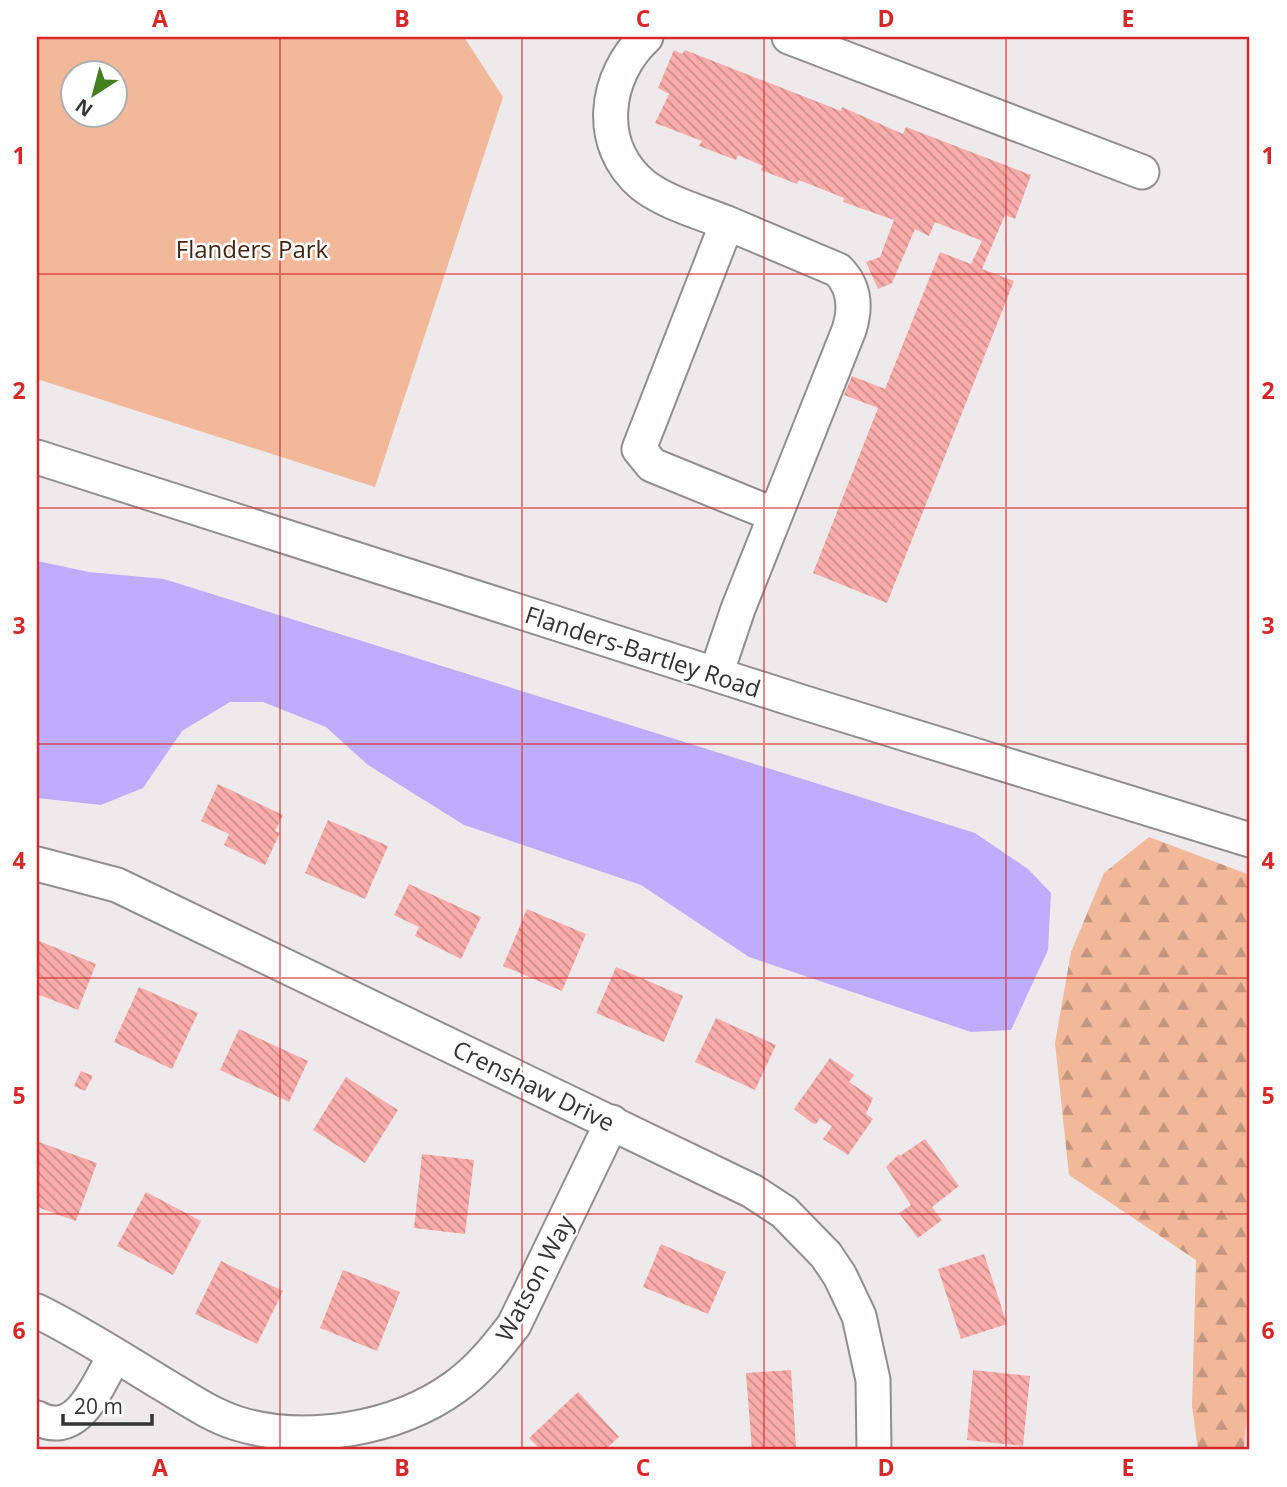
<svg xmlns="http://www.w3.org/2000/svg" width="1287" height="1487" font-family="'Open Sans',sans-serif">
	<defs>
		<pattern id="forest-firs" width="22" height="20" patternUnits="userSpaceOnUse" patternTransform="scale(1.75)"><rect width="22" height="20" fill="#f1b89a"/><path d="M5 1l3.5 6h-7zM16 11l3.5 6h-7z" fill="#c4967e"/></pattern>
		<pattern id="building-back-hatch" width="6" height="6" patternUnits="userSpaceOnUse" patternTransform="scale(1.75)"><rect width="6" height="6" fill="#f9acaa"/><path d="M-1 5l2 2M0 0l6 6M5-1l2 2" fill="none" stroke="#ca8d8b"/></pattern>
	</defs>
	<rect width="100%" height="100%" fill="#eeeaec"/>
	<path fill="url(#forest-firs)" d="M1149,837L1250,875V1369L1244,1450H1198L1192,1406L1196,1260L1069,1175L1055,1043L1071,952L1104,873Z"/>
	<path fill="#f1b89a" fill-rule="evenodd" d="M37,37H464L503,97L375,487L37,379ZM74,74H116V116H74Z"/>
	<path fill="#beacfc" d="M37,561L89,572L164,579L975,833L1028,869L1051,893L1048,950L1011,1030L971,1032L749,957L641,885L464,825L368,765L326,727L263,702H230L182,731L143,788L101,805L37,798Z"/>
	<path fill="url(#building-back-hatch)" d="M674,50L682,54L685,50L841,111L842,107L903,134L906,127L1031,175L1015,219L1005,215L982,269L1014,281L887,603L813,573L878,408L844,395L852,376L885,389L940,252L971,264L982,241L935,222L929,236L915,229L892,283L878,289L866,262L880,257L894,220L843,202L844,198L799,180L797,184L761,170L763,166L738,155L736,160L699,146L702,141L655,123L669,94L658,88Z
		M218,784L283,815L275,831L280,833L265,865L224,845L229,834L201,821Z
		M328,820L388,846L365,899L305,873Z
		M409,884L481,917L461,959L415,936L419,927L394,915Z
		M527,909L586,934L562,991L503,966Z
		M37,940L96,964L78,1010L37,994Z
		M616,967L683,996L664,1042L596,1013Z
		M139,987L198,1013L172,1069L114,1042Z
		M716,1018L776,1045L755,1090L695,1062Z
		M239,1029L308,1061L289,1102L220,1070Z
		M830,1058L854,1075L849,1082L873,1098L866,1114L873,1119L848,1155L823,1139L832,1126L820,1118L816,1124L812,1123L794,1109Z
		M81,1071L93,1076L85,1091L74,1086Z
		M346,1077L398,1110L365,1163L313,1130Z
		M925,1139L959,1186L932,1207L942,1220L918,1238L899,1213L911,1205L886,1167L899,1154L900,1156Z
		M39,1142L97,1163L76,1221L37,1207Z
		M422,1154L474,1160L465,1234L414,1228Z
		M146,1192L201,1221L173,1275L117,1246Z
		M661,1244L726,1272L708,1314L643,1287Z
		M984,1254L1007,1324L961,1339L938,1269Z
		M221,1261L283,1291L257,1344L195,1314Z
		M343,1270L400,1292L377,1351L320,1328Z
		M791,1370L796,1447L752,1450L746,1373Z
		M973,1370L1030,1376L1023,1446L967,1440Z
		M578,1392L619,1437L605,1450H541L529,1438Z"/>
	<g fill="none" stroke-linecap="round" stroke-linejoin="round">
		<defs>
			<path id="minor" d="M646,37C604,76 595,145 643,185C666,203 700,212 727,223
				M789,37L1142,172
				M37,457L802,702L1250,840
				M716,674L738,609L849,330C856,308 855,287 838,270L727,223L639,449L652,465L775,515
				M37,864L117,885L752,1191L784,1212L826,1255L840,1276L859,1316L873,1380L874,1450
				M37,1311C82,1333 123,1360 166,1386C188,1399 211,1415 236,1423C305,1445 397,1429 455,1387C479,1370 497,1347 514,1325L612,1122
				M37,1418C79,1440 97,1385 115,1355"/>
		</defs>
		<use href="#minor" stroke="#918e8f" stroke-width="37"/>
		<use href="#minor" stroke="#fff" stroke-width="33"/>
	</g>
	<path fill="none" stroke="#d62828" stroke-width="2" stroke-opacity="0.55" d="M280,37V1450M522,37V1450M764,37V1450M1006,37V1450M37,274H1250M37,508H1250M37,744H1250M37,978H1250M37,1214H1250"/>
	<g text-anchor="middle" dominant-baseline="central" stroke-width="5" stroke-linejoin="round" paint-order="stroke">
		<g font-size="24" fill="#452512" stroke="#fff">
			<text x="252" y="248">Flanders Park</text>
		</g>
		<g font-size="24" fill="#353435" stroke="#fff">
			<text transform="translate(643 651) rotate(18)">Flanders-Bartley Road</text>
			<text transform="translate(534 1085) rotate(26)">Crenshaw Drive</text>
			<text transform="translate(534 1278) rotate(-62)">Watson Way</text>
		</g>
	</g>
	<rect width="1287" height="1487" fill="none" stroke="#ffffff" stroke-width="77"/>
	<g transform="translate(94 94) rotate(216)"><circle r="33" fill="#ffffff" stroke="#aeaeae" stroke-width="2"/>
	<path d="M0-5L12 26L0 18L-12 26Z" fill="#437f1c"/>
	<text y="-10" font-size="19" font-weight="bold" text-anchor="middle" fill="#353435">N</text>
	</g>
	<path d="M63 1414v10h89v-10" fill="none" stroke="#353435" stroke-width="3.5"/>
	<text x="74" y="1414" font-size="21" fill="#353435" stroke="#ffffff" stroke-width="5" paint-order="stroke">20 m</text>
	<rect x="38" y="38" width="1210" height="1410" fill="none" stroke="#d62828" stroke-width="2.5"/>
	<g font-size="23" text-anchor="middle" font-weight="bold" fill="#d62828">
		<text x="160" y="27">A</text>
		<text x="402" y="27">B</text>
		<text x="643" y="27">C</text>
		<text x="886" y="27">D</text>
		<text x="1128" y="27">E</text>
		<text x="19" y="164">1</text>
		<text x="1268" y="164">1</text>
		<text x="19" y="399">2</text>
		<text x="1268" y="399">2</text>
		<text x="19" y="634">3</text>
		<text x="1268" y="634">3</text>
		<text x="19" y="869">4</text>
		<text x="1268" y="869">4</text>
		<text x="19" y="1104">5</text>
		<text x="1268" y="1104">5</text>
		<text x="19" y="1339">6</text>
		<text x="1268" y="1339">6</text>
		<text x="160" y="1476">A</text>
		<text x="402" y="1476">B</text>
		<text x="643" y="1476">C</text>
		<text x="886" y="1476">D</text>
		<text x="1128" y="1476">E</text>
	</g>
</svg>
